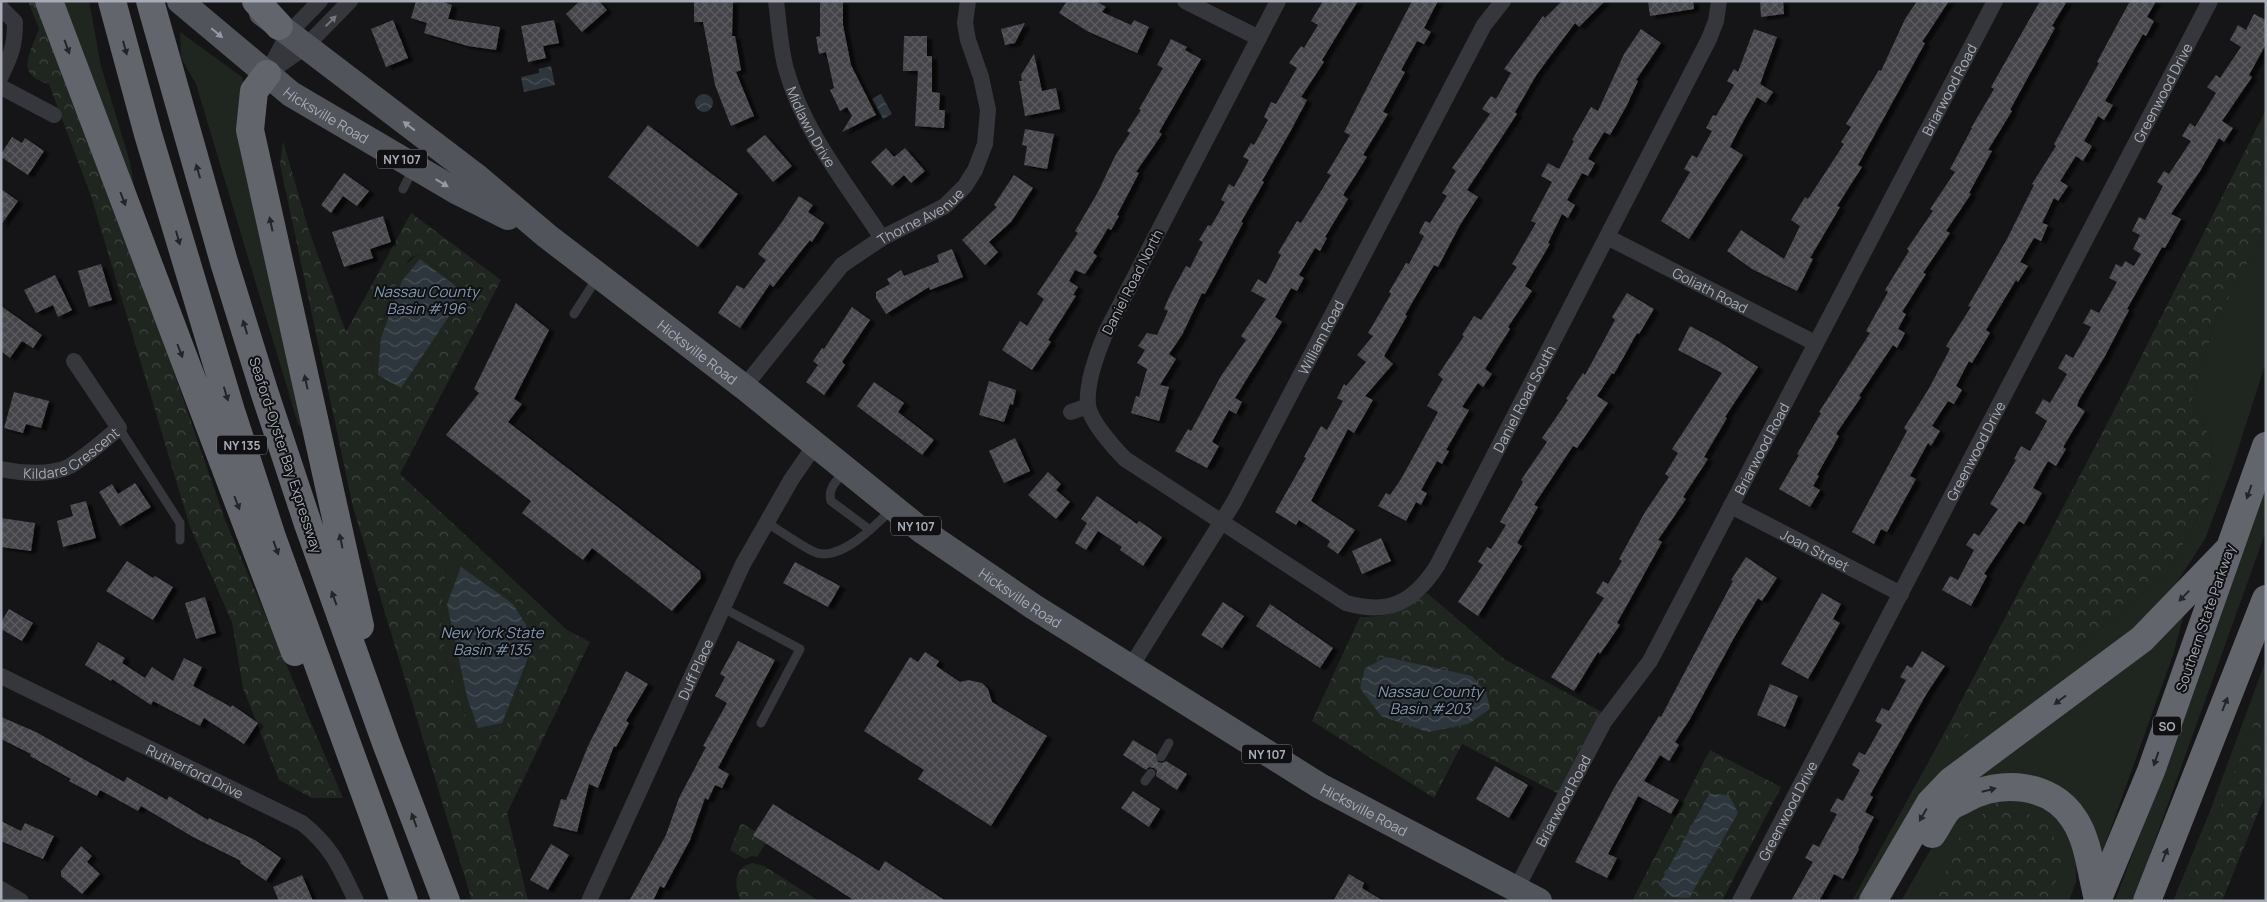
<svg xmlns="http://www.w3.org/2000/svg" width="2267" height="902" font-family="Manrope,sans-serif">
	<defs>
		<pattern id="forest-crowns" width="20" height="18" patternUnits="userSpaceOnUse" patternTransform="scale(1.25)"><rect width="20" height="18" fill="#1f2620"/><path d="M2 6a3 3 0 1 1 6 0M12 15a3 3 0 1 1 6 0" fill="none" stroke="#3d433e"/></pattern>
		<pattern id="water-waves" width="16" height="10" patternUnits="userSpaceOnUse" patternTransform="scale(1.25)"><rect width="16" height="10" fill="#2d363c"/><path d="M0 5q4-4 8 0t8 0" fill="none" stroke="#495056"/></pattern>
		<pattern id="building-cross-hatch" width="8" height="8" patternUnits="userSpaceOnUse" patternTransform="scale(1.25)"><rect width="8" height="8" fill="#44454a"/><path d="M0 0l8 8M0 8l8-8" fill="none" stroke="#5c5d62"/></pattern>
		<filter id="shadow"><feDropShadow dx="5.5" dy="3" stdDeviation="1" flood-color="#0009"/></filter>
	</defs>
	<rect width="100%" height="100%" fill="#151517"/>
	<path fill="#1f2620" d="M59,1H89L101,66L130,162L137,203Z
		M180,32L242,77L307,435L298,424L196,84L181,58Z
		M2266,228V362L2232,468L2205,539L2172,590L2138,629L1950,768L1863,901H1852L1948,726L1942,755L2027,690L2165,576L2208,500L2212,442L2192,400L2214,325Z
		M420,254L460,286L467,290L482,287L457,312L402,394L373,373C371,363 370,352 373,342C375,334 380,328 383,321C392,299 397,264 420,254Z
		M2266,487V531L2145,868L2132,901H2115L2210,646Z
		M453,554L475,567L525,610L536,634L511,718L501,733L484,738L470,724L464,712L447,663L441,622L446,565Z
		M2185,611L2173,655L2101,856L2080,815L1972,782Z
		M2266,660V693L2261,706L2183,901H2173L2210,811Z
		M1989,794L2030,797L2058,814L2077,843L2076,882L2069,901H1901L1944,826Z"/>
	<path fill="url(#forest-crowns)" fill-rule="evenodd" d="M28,1H40L72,100L169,358L225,520L343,798H312L279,780L243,688L232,622L190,527L91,196L49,84C14,75 30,54 39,29Z
		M2266,110V228L2214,325L2192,400L2212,442L2208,500L2165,576L2027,690L1941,756L1948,726L2106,426Z
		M283,141L309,231L346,332L411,213L501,280L400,474L567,630L590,642L507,813L528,901H472L353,507L280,164ZM420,254L460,286L467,290L481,288L457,312L402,393L373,373L371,360L373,341L382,323L398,279L410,258ZM453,554L475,567L525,610L536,634L511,718L501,733L484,738L470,724L464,712L447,663L441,622L446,565Z
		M1427,593L1504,659L1602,712L1559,794L1462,744L1434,798L1312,721L1360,617C1390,617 1404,611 1427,593ZM1386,657L1428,667L1365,668Z
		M2266,693V793L2222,901H2183Z
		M1710,750L1781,787L1722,901H1632ZM1709,795H1729L1659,885Z
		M2001,799L2051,826L2062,866L2048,901H1934L1962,831Z
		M741,823L755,831L753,835L766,843L757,857L752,856L745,859L730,850Z
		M753,863L764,866L819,901H741C734,885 733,867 753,863Z"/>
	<path fill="url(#water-waves)" d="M551,66L555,85L524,92L521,77L539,73V69Z
		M695 103a9 9 0 1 1 18 0a9 9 0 1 1-18 0Z
		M881,94L892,114L883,119L872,99Z
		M420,259L458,288L453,310L401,388L378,375L381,338L402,281Z
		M461,567L513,604L526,625L532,648L502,723L478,728L467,697L447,604Z
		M1386,657L1472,676L1486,692L1490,709L1468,724L1428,732L1381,716L1360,688L1365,668Z
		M1709,794L1729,795L1738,813L1689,898L1672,897L1659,885Z"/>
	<path fill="url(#building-cross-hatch)" filter="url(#shadow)" d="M416,1H440L452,5L448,19L500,27L496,50L468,46L424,33L427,23L411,18Z
		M580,1H599L607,10L582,32L566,14Z
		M694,1H733L732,36H735L741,70L736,72L754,116L731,126L715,85L703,22H694Z
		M820,1H843V25L851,65L876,115L842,132L852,116L847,107L840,111L830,90L834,88L826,52L819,54L816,37L820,36Z
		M1067,1H1096L1106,7L1102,12L1131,25L1134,20L1149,27L1137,53L1087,31L1059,13Z
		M1323,1H1358L1322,60L1324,62L1301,97L1307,100L1290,132L1262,181L1264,182L1241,222L1243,223L1205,294L1202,293L1182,335L1169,354L1176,359L1160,385L1169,387L1159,421L1131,413L1136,396L1139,397L1147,369L1137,363L1145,350L1138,346L1147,333L1157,335L1168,311L1164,309L1171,293L1186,266L1190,268L1203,242L1199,240L1208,225L1211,226L1225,202L1221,200L1229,184L1234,187L1249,160L1243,157L1251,143L1254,145L1268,120L1264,117L1271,102L1276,104L1297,68L1289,63L1301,46L1304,48L1318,25L1311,21Z
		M1412,1H1438L1424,28L1431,32L1424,44L1417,41L1401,70L1405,72L1383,112L1388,114L1363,155L1367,157L1343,195L1348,199L1325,237L1327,238L1320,251L1315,248L1299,275L1304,278L1297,291L1291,288L1275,317L1282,322L1235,398L1242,402L1236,414L1229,410L1212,442L1219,446L1207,468L1175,451L1188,429L1191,431L1221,376L1246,340L1241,336L1266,299L1251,291L1258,279L1266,284L1281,255L1278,253L1297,221L1301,223L1331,175L1327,173L1350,135L1344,132Z
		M1562,1H1605L1579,27L1575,23L1537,74L1515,112L1517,114L1467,190L1478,197L1460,225L1438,267L1434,265L1405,315L1407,316L1384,356L1393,364L1365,396L1373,400L1354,433L1348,429L1311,501L1355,530L1338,554L1327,546L1330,541L1299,520L1296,525L1275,512L1306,458L1304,457L1321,426L1327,430L1343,401L1337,398L1344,384L1346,386L1366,362L1357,355L1373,336L1368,333L1391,294L1389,292L1406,263L1409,264L1424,236L1419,233L1425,221L1430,223L1447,196L1442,193L1456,171L1452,168L1490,114L1482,109L1491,96L1496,99L1511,73L1504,69L1543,16L1545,18Z
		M1648,1H1693L1694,9L1650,16Z
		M1760,1H1783L1784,14L1761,17Z
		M1917,1H1949L1922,42L1925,43L1858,165L1862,167L1837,206L1840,207L1810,258L1813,259L1797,291L1752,269L1727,251L1741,230L1784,259L1800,226L1791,220L1805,197L1808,199L1844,144L1841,142L1851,127L1846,124L1879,70L1881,71L1905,19Z
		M2040,1H2067L2052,26L2055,28L2010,110L2012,111L1988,150L1992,151L1969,193L1971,194L1946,231L1950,233L1923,273L1926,274L1902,312L1906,314L1898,329L1905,333L1897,348L1893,345L1859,396L1861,397L1836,434L1839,436L1817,475L1819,476L1813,486L1820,490L1810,507L1779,489L1799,455L1797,454L1821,413L1819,412L1870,333L1866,331L1888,292L1885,290L1909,251L1907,249L1933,211L1930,209L1955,172L1950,169L1972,128H1971L1994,89L1991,87Z
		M2130,1H2156L2147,17L2154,21L2146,36L2143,34L2105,101L2113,105L2104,120L2098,116L2084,141L2092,146L2083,161L2076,156L2060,181L2068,186L2058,201L2054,198L2042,223L2048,225L2041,241L2034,238L2020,262L2028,266L2018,282L2016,280L1986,330L1990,333L1972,363L1969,361L1956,386L1962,390L1954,404L1948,401L1932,426L1940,431L1931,446L1928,443L1910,476L1916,479L1887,532L1881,529L1874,544L1852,532L1907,431L1904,428L1928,390L1950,349L1946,346L1971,307L1968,306L2007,239L2034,185L2032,184L2056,146L2054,144L2099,63L2097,62Z
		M2254,14L2266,20V44L2249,75L2252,77L2222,121L2233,128L2224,142L2219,138L2200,171L2171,214L2181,219L2165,248L2162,247L2127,309L2129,310L2105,356L2079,400L2077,406L2085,411L2063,447L2066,449L2056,466L2048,461L2033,488L2042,493L2024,524L2019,521L1984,574L1987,576L1971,606L1942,590L1950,576L1958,580L1974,550L1966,545L1974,533L1979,536L1998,509L1990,504L2016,460L2014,459L2021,446L2030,451L2047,421L2035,413L2043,399L2050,403L2067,374L2058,368L2066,354L2073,358L2091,327L2083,323L2091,309L2099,313L2117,282L2109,278L2116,264L2122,267L2125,261L2134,266L2141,254L2133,249L2140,235L2132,231L2139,217L2145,220L2163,186L2157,182L2164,171L2169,174L2191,141L2182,136L2190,123L2195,127L2216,93L2207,87L2216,75L2220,78L2241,47L2230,40L2238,25L2246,30Z
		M393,20L408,58L386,67L371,29Z
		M554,20L559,43L543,46L546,58L528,62L521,26Z
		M1025,23L1015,43L1005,45L1001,29Z
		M1641,29L1661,43L1636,80L1638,81L1626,107L1610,135L1604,132L1588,159L1595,163L1588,176L1582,173L1567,200L1575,205L1568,218L1562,214L1548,243L1550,244L1525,286L1532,291L1508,327L1510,329L1485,369L1492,374L1483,387L1478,383L1462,407L1469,410L1446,450L1449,451L1442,464L1437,461L1421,490L1427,493L1421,505L1416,502L1406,521L1378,506L1386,493L1390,495L1401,479L1438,412L1427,406L1443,379L1438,375L1464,336L1462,335L1474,316L1481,320L1517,267L1512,264L1536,223L1531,221L1552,182L1541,176L1548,163L1559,169L1574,141L1572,140L1591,107L1598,111L1624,54Z
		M1754,29L1777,37L1760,84L1773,92L1766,103L1757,97L1739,129L1730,147L1743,155L1689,239L1661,221L1690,172L1684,169L1692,155L1697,158L1712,131L1706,128L1713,115L1716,116L1734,85L1727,81L1734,69L1738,72Z
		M904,36H927V56H932V92L940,93L939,110H945L944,128L915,126L918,71H903Z
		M1171,39L1187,47L1185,50L1201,59L1159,132L1162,134L1136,172L1139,173L1117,215L1119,216L1111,230L1108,228L1093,253L1097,256L1085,274L1075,270L1069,281L1078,287L1073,295L1076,296L1048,340L1051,342L1032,370L1002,350L1020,321L1027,326L1044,299L1037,294L1078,233L1075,231L1098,192L1115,156L1130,133L1127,131L1141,110L1139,109L1163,68L1157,65Z
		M1034,54L1042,91L1056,88L1060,109L1025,116L1019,81H1022L1021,75Z
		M648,125L738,194L698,247L608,177Z
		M1025,129L1054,134L1047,169L1024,165L1027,146L1022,145Z
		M765,135L792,166L773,182L746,150Z
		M12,137L22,143L25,138L44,151L28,175L1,157V154Z
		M886,148L894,157L905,148L925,171L911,183L904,175L892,186L871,162Z
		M344,173L369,191L357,206L343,196L331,213L321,205Z
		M1014,175L1033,188L1011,222L989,242L998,252L985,265L962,240L997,207L994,205Z
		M1,189L18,201L1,225Z
		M799,196L813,205L808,212L824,223L812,242L810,240L773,287L770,284L740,328L718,313L737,285L744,289L766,260L758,254L782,222Z
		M383,216L391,242L370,249L373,258L344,267L332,232Z
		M952,249L963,277L930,290L929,287L886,314L876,298V292L890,284L887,279L901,270L904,276L939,262L937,255Z
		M101,264L112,300L89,307L78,271Z
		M55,275L72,310L58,317L53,305L36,313L24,290Z
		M1627,293L1654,309L1639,334L1637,333L1614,374L1612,373L1597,396L1608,403L1577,448L1573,446L1534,505L1538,507L1517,543L1522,546L1478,616L1458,602L1483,565L1478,562L1487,547L1491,549L1506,525L1500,522L1523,482L1521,480L1547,442L1542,438L1568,400L1566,399L1583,373L1585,375L1615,320L1612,317Z
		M516,303L549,330L514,399L522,404L508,422L700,571L701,578L672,611L592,548L583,560L522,513L531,501L446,435L479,393L474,389Z
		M1,306L42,335L33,348L22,341L10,358L1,351Z
		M852,307L870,320L842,362L845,365L824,395L806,382L818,365L813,361L822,348L824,349Z
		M1690,326L1718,341L1758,367L1725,417L1727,418L1704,457L1708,459L1683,497L1686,499L1658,540L1662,542L1617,623L1620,625L1600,654L1598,652L1574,691L1551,677L1604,598L1596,593L1603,581L1608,584L1622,561L1619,559L1645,512L1669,477L1665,474L1678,453L1672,449L1722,373L1678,350Z
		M989,381L1016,390L1013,405L1010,404L1004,422L979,415Z
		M874,382L904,403L898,412L934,440L922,455L857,406Z
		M14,392L49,401L41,428L26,424L23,433L4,428Z
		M1015,438L1030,471L1004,483L989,451Z
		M1048,472L1061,484L1056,490L1070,502L1056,519L1028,495Z
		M135,483L151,507L120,526L99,492L112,484L118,494Z
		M1097,496L1137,524L1139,521L1162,537L1143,566L1120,550L1122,547L1098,531L1086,550L1075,543L1087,523L1081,519Z
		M86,501L96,538L63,547L57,521L73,516L70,505Z
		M1,518L35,523L31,551L1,547Z
		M1381,538L1391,561L1362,574L1352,551Z
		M1746,557L1777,578L1762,601L1758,598L1735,636L1690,719L1675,742L1679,745L1669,761L1660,755L1644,781L1679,800L1671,814L1638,796L1608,854L1617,858L1607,878L1575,862L1614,788L1659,716L1661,717L1733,581L1731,580Z
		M127,561L153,578L155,576L173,587L153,620L106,591Z
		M795,562L840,586L828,607L783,583Z
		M1822,593L1841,604L1833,619L1840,623L1808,679L1781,664Z
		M205,597L216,633L196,639L185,603Z
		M1223,602L1244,616L1222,648L1201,635Z
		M1270,604L1333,648L1320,668L1256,626Z
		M9,609L33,623L22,641L1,629V622Z
		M738,641L775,660L718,768L729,774L722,788L715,785L708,800L705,798L690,840L664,888L660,886L653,901H629L666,835L679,798L706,747L703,746L727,703L715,696L725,677L720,674Z
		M98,642L125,658L122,663L145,678L152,667L173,681L184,658L202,667L193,686L231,707L232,705L258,723L244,744L204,718L200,726L153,701L151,705L112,679L111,681L85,665Z
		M1922,651L1945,666L1927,693L1870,795L1873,797L1865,812L1874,817L1858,848L1859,849L1843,879L1834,874L1819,901H1791L1813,862L1805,858L1813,844L1819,847L1837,814L1830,811L1837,798L1843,801L1860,770L1852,765L1859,752L1865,755L1882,725L1875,721L1882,708L1889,711L1906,680L1900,677L1907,665L1912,668Z
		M925,652L939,661L936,666L960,682L968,680L982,683L988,689L992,702L1047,736L991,826L918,779L924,770L864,731L910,657L918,662Z
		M626,671L648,684L626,721L629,723L616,747L614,746L598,788L589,784L577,832L553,826L561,799L566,800L588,746Z
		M1770,684L1798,696L1785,727L1757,715Z
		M1,717L36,732L124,782L127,777L167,800L169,796L208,820L209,818L255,840L281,858L266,881L240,863L241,861L193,837L141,806L138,811L100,790L97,796L69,781L71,779L30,756L31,754L1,739Z
		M1133,740L1156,754L1158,762L1162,763L1166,761L1187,774L1177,790L1156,776L1157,771L1154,768L1149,767L1146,770L1123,755Z
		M1495,766L1528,785L1509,818L1476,799Z
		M1133,791L1160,809L1149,827L1121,808Z
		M773,804L879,871L885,861L946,901H855L753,835Z
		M1,821L21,831L25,823L54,836L43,859L1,841Z
		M551,844L569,855L548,890L530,880Z
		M81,846L92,856L87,862L100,874L82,894L61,876V871Z
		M1349,874L1364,883L1362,888L1383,901H1333Z
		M302,875L313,901H279L273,887Z"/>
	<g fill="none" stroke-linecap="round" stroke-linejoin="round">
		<path stroke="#36373c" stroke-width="9" d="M403,189L413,169
			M574,314L597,278
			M119,428L180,523V540
			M845,470C838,480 827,488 831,501L870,530
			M766,522C777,529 807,550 817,553C842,560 876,525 892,509
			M723,608L800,649L761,723
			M1161,757L1169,743
			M1145,781L1151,773"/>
		<g stroke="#36373c" stroke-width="16">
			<path id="s1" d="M776,1C779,24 780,47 786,69C803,131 847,185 882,238"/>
			<path d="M1185,1L1259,38"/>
			<path id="s2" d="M1278,1L1106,332C1098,351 1086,384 1088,404C1089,420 1114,448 1125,459L1346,603C1389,615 1413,603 1437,566L1709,39L1716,21L1719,1"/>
			<path d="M1,8L15,22C15,46 11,55 1,76"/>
			<path d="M269,70L288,34L320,1"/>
			<path d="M267,74L305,47L350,1"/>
			<path d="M1,87L54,115"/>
			<path id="s3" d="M1607,237L1815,343"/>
			<path id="s4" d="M744,387L842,265L882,238L945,206L965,186L975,170L985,144L988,110L981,77L968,40L965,23L968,1"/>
			<path d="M1071,412L1088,406"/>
			<path id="s5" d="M1,469C21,473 51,476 70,466C87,456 103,441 119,428L74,361"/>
			<path id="s6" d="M1731,506L1901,594"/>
			<path id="s7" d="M1130,668L1234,502L1484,25L1503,1"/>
			<path id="s8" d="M1,676L302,823C332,847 340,867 356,901"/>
			<path d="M1,889L21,901"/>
			<path id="s9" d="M1516,889L1604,722L1650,661L1995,1"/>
			<path id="s10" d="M589,901L743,564L791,480L815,445"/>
			<path id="s11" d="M1740,901L2210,1"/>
		</g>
		<g stroke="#52545b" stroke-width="26">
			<path id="s12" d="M180,1L291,94L456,191L508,217"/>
			<path id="s13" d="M262,13L476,176L547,236L744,387L921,530L1034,607L1320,786L1539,901"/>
		</g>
		<path stroke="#62656c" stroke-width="28" d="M49,1L295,652
			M112,1L148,134L231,411L272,537L404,901
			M150,1L224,262L265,394L308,524L386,743L446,901
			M256,1L279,26
			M267,74L254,91L250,130L360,626
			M1932,834C1938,826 1942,815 1949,808C1953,804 1960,802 1965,799C2000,779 2051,783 2074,819C2089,841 2091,874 2098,899
			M1873,901L1930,803L1951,781L2142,639L2230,548
			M2097,901L2151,771L2266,446
			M2147,901L2266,599"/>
	</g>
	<defs><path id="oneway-solid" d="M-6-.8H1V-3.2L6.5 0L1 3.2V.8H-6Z" transform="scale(1.25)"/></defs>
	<use fill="#747780" href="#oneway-solid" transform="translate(331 21) rotate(-45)"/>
	<g fill="#969aa5">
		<use href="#oneway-solid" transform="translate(217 33) rotate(40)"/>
		<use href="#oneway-solid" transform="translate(409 126) rotate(-143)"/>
		<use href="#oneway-solid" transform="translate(442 183) rotate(31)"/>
	</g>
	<g fill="#242528">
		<use href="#oneway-solid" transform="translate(67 47) rotate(70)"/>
		<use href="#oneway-solid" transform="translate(125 48) rotate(75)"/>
		<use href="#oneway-solid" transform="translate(198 171) rotate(-106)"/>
		<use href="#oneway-solid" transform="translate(123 199) rotate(69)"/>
		<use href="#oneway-solid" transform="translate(271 224) rotate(-102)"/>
		<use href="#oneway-solid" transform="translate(178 238) rotate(74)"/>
		<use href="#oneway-solid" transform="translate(245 327) rotate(-107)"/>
		<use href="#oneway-solid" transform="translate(180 351) rotate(69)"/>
		<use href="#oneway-solid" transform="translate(306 382) rotate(-102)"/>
		<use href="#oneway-solid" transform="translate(226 394) rotate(73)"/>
		<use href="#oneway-solid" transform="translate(2249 492) rotate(109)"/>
		<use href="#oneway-solid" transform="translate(237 503) rotate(69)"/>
		<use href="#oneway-solid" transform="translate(341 541) rotate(-102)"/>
		<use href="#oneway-solid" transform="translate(276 548) rotate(70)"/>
		<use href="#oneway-solid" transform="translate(2184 596) rotate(134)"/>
		<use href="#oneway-solid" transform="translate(334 598) rotate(-110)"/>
		<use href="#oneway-solid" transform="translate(2060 700) rotate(143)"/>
		<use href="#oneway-solid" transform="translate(2225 704) rotate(-69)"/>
		<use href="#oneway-solid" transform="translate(2156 759) rotate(109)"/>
		<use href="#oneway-solid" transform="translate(1989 790) rotate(-14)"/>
		<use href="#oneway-solid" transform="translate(1923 815) rotate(120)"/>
		<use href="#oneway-solid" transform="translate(414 820) rotate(-110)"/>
		<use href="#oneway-solid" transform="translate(2165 855) rotate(-69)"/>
	</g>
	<g text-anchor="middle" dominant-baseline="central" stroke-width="4" stroke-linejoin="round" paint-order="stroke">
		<g fill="#101012" stroke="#7a7d86" stroke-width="1">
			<rect x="377" y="149.5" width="50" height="19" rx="4"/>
			<rect x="217" y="435.5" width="50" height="19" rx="4"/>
			<rect x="891" y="516.5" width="50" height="19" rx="4"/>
			<rect x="2153" y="716.5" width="28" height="19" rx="4"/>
			<rect x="1242" y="744.5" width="50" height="19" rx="4"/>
		</g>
		<g font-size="12" font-weight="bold" fill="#a7acb7">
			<text x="402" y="159">NY 107</text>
			<text x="242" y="445">NY 135</text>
			<text x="916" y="526">NY 107</text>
			<text x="2167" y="726">SO</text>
			<text x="1267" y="754">NY 107</text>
		</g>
		<g font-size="14" fill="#a7acb7" stroke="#101012">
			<text stroke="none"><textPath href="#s9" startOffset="910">Briarwood Road</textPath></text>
			<text stroke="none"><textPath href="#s11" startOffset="912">Greenwood Drive</textPath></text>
			<text stroke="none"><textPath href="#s12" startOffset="186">Hicksville Road</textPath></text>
			<text stroke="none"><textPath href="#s1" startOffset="132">Midlawn Drive</textPath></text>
			<text stroke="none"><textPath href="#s4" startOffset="249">Thorne Avenue</textPath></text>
			<text transform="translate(1132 282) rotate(-63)">Daniel Road North</text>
			<text stroke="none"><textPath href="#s3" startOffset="116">Goliath Road</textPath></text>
			<text stroke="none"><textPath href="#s7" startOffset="382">William Road</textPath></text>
			<text stroke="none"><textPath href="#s13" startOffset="552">Hicksville Road</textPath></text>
			<text stroke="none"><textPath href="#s2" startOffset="1075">Daniel Road South</textPath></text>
			<text stroke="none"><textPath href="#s5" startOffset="76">Kildare Crescent</textPath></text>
			<text stroke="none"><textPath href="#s9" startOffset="505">Briarwood Road</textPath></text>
			<text stroke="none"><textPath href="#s11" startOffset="508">Greenwood Drive</textPath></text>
			<text transform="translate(286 455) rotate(72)">Seaford-Oyster Bay Expressway</text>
			<text stroke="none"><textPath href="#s6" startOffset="95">Joan Street</textPath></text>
			<text stroke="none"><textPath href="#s13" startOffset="958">Hicksville Road</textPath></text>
			<text transform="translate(2205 618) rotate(-71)">Southern State Parkway</text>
			<text stroke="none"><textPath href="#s10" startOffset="255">Duff Place</textPath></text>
			<text stroke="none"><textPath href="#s8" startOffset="216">Rutherford Drive</textPath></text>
			<text stroke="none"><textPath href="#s9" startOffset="100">Briarwood Road</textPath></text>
			<text stroke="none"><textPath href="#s13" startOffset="1362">Hicksville Road</textPath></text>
			<text stroke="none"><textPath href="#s11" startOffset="102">Greenwood Drive</textPath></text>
		</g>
		<g font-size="15" font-style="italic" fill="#7f99b1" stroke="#101012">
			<text x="426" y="291">Nassau County<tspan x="426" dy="17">Basin #196</tspan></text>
			<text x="492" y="632">New York State<tspan x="492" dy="17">Basin #135</tspan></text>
			<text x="1430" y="691">Nassau County<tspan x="1430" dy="17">Basin #203</tspan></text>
		</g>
	</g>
	<rect width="2267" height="902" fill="none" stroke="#a7acb7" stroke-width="5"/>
</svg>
